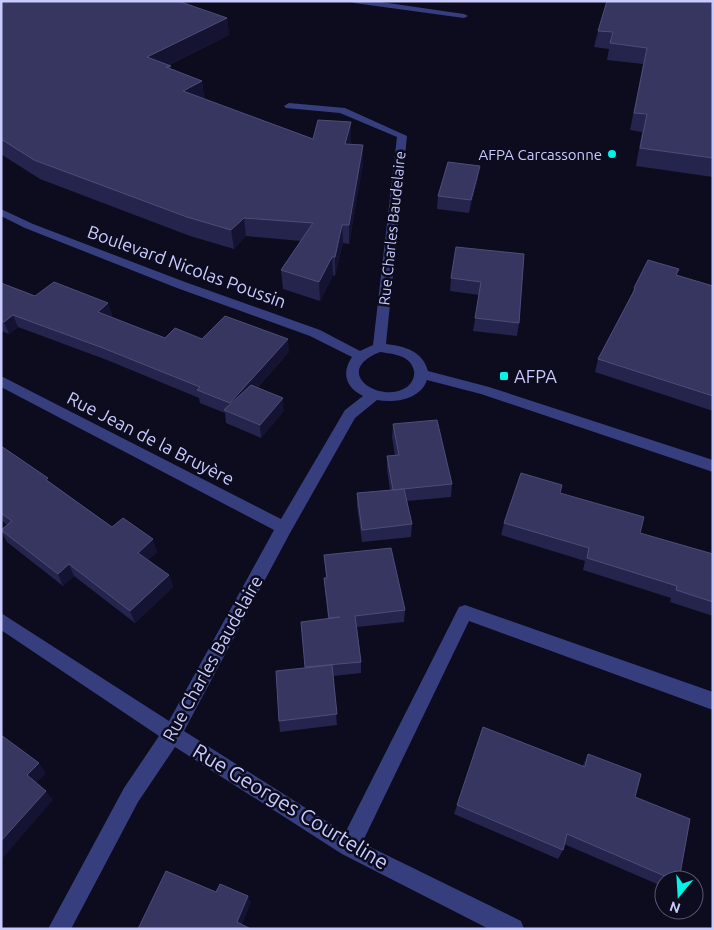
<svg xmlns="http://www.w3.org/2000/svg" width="714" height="930" font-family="Ubuntu,sans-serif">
	<rect width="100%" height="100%" fill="#0c0c1e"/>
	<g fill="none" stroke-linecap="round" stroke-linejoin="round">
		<path fill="#363e7e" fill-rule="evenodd" d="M350,1H374L464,14L468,16L464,18L354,3Z
			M289,103L345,108L407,136L386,344C404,346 423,351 428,371L489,387L713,460V472L481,394L427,380C420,400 395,403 377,400L355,418L290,533L184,731L345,833L459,607L465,605L713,692V710L469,621L362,843L521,921L524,929H489L342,854L175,747L138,802L71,929H48L124,788L159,736L1,630V613L169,721L274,530L1,387V376L281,519L345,410L363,396C346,388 341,373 352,357L310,336L177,288L25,228L1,216V209L33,224L185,282L320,330L360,351L373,345L397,137L340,113L286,108L284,106ZM380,352C393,354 411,355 414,371C415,377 412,383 407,387C381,405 330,372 380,352Z"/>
	</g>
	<path fill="#25244c" d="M1,1L227,18L229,35L169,65L171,69L202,81L204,99L313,139L351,122V140L350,144L363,145V163L349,244L343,243L335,276L333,275L320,301L283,289L281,270L301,241L246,236L234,249L190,236L40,179L7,158L1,154Z
		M603,1H713V177L636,166L642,132L630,130L643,64L607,60L609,49L594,47L598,31L607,2Z
		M478,178L469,213L437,209L438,196Z
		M524,254L519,323L517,336L473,331L479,295L450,291L451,278Z
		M677,275L713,286V411L595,372L598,359L631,296L634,288Z
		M1,283L35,296L108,303L112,315L110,317L165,338L202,339L289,352L258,387L284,411L261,438L226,423L225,413L200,403L199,398L107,360L18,327L9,334L1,331Z
		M393,424L452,484L451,497L407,501L412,524L411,537L362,542L357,506V493L390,490L387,469V456H395L392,437Z
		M1,446L112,527L157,552L148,560L169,575L173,587L135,623L74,576L63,586L7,542L1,531L7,525L1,520Z
		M560,493L640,533L713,554V616L670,602L671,598L583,570L585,561L501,535L504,523Z
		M324,555L405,610L404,622L357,627L361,662V673L333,676L337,725L280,732L279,721L328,619L324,578H326Z
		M588,754L635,797L679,880H664V887L564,844L563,850L558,859L454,814L457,805L582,767Z"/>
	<path fill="#141332" d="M227,18L229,35L150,74L147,57Z
		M202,81L204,99L183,91Z
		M351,122V140L346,162L345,144Z
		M363,145V163L349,244V225Z
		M480,166L478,178L469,213L471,200Z
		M244,218L246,236L234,249L231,230Z
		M342,225L343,243L335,276V257Z
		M332,257L333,275L320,301L319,282Z
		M108,303L112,315L101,325L98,312Z
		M13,315L18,327L9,334L4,322Z
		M288,339L289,352L233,414L231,413L230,403Z
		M283,398L284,411L261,438L260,425Z
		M153,539L157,552L142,565L138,553Z
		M69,564L74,576L63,586L58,574Z
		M169,575L173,587L135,623L130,611Z
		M39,763L46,773L34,785L27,775Z
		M46,791L53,800L2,859L1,857V841Z
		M248,896L251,903L240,929L237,922Z"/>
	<path fill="#373660" stroke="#4e4d79" d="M1,1H178L227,18L147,57L171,66L166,67L202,81L183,91L313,139L318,120L351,122L345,144L363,145L349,225H342L335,257H332L319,282L281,270L313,223L244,218L231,230L187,217L34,160L1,139Z
		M607,1H713V158L640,148L647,114L634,113L647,48L610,43L613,32L598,31Z
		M448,162L480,166L471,200L438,196Z
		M456,247L524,254L519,323L475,318L481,282L451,278Z
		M648,260L679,269L676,275L713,286V396L598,359L635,289L634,288Z
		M54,282L108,303L98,312L165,338L175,328L202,339L225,316L288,339L230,403L197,390L200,387L103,348L13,315L4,322L1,321V283L35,296Z
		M251,385L283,398L260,425L224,410Z
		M437,420L452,484L393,490L387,456L399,455L393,424Z
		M1,446L48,478L46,480L112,527L123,518L153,539L138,553L169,575L130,611L69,564L58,574L1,530L12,521L1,513Z
		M521,473L562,485L560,493L644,517L640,533L713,554V602L676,590L677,586L587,558L589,548L504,523Z
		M404,489L412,524L362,530L357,493Z
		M391,548L405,610L355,616L361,662L305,667L301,622L340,617L329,618L324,578H327L324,555Z
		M332,665L337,714L279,721L276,671Z
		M483,727L585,767L588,754L641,774L635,797L690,819L679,880H674L567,834L563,850L457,805Z
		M1,735L39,763L27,775L46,791L1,841Z
		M166,871L216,892L220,884L248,896L237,922L251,929H138Z"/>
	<g fill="#00f4e7" stroke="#0c0c1e" stroke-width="2">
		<circle cx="612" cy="154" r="5"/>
		<rect x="499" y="371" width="10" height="10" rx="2.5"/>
	</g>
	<g text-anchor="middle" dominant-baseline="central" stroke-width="5" stroke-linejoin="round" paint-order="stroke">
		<g font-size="15" fill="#c9cbff" stroke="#0c0c1e" text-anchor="end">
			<text x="602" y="154">AFPA Carcassonne</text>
		</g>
		<g font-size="15" fill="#c9cbff" stroke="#0c0c1e">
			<text transform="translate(392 228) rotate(-84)">Rue Charles Baudelaire</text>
		</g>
		<g font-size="18" fill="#c9cbff" stroke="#0c0c1e">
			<text transform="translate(187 266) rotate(20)">Boulevard Nicolas Poussin</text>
			<text transform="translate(151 438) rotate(27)">Rue Jean de la Bruyère</text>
			<text transform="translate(212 658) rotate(-61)">Rue Charles Baudelaire</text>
		</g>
		<g font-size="18" fill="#c9cbff" stroke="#0c0c1e" text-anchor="start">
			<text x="514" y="376">AFPA</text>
		</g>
		<g font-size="21" fill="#c9cbff" stroke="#0c0c1e">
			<text transform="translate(291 806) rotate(31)">Rue Georges Courteline</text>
		</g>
	</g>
	<rect width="714" height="930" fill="none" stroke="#c9cbff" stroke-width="5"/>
	<g transform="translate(679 895) rotate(198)"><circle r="24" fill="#0c0c1e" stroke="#585878"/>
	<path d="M0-4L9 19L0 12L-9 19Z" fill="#00f4e7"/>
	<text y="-8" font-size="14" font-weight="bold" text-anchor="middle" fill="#c9cbff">N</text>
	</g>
</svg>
